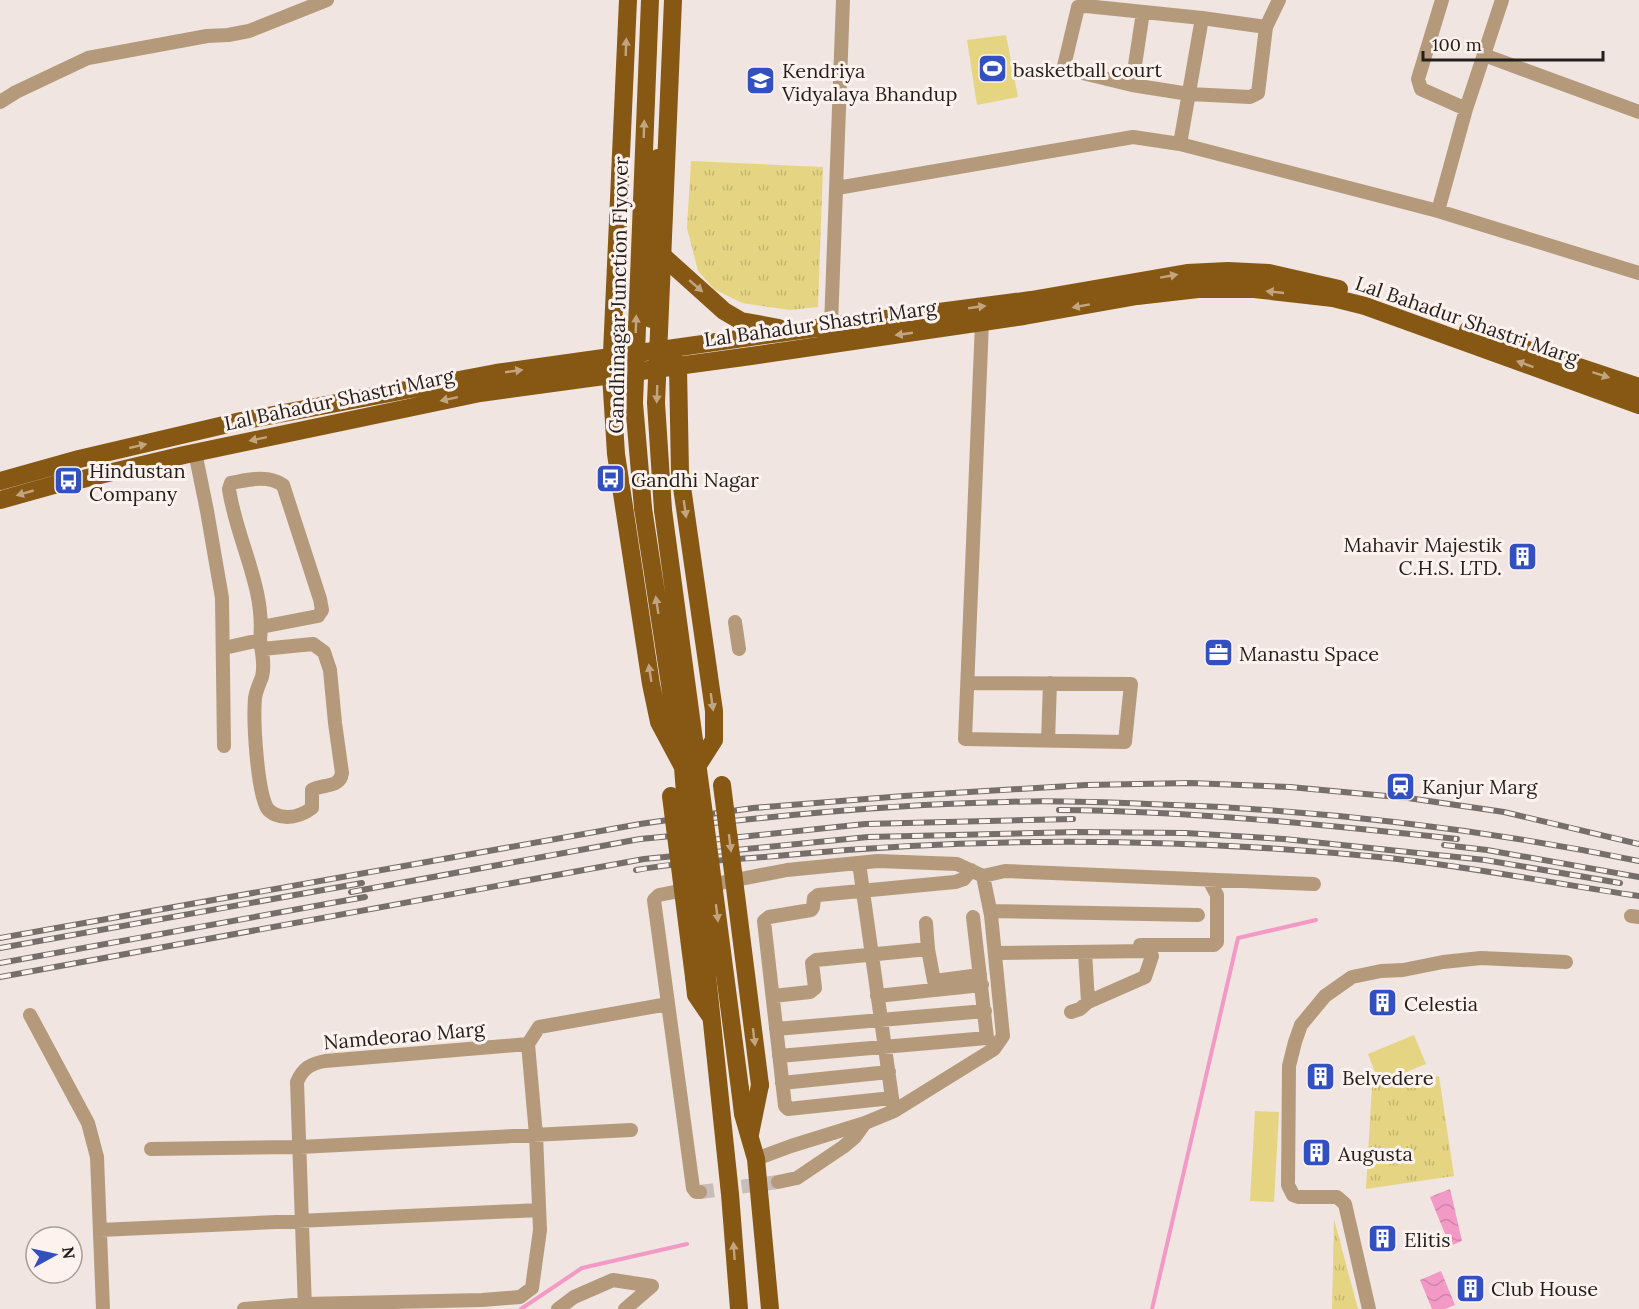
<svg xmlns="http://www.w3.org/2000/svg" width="1639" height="1309" font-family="Lora,serif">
	<defs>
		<pattern id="grass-tufts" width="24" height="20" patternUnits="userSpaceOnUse" patternTransform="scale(1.5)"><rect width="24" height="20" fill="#e5d583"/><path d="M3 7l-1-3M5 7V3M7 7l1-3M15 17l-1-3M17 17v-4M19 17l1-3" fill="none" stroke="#c4b671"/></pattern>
		<pattern id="water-waves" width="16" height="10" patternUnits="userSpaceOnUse" patternTransform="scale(1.5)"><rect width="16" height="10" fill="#f29ac5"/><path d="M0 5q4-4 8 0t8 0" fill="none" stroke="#cf84a9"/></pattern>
	</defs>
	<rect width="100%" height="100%" fill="#f0e5e0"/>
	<path fill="url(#grass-tufts)" d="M691,161L823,167L818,307L790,310L742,303L714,289L698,271L687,228Z
		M1439,1076L1454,1176L1366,1189L1372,1086Z
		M1334,1219L1358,1309H1332Z"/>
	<path fill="#e5d583" d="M1006,35L1018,97L977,105L967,40Z
		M1414,1035L1426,1064L1379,1083L1368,1054Z
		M1255,1111L1279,1112L1274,1202L1250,1201Z"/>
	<path fill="url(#water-waves)" d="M1450,1189L1462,1241L1450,1246L1430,1197Z
		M1441,1271L1455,1305L1445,1309H1432L1420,1280Z"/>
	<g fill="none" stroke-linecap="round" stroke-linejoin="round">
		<path stroke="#f29ac5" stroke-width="4" d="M521,1309L582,1268L687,1244
			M1152,1309L1238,938L1316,920"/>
		<path stroke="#c7bdb9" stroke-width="14" stroke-dasharray="14 7" stroke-linecap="butt" d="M700,1192L778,1182"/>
		<path stroke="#b49a7b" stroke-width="14" d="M1442,0L1418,79L1421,89L1466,109
			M1266,27L1279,0
			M1484,55L1639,112
			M1132,85L1143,12
			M0,102L16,92L88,58L207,36L228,35L249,31L327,0
			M1180,144L1202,18L1266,27L1258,93L1250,97L1189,94L1132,85L1070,70L1064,66L1078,7L1086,6L1202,18
			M837,188L1133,137L1180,144L1438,211L1639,273
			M1438,211L1466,109L1502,0
			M831,326L843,0
			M195,452L207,511L222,598L224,746
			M735,622L739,649
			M260,640C266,588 236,539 229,489L231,483C248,480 267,474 283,485L320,599L322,610L318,616L261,627
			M224,648L260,640C262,651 265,666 262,677C259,684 256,691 255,698C253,721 257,789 267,808C271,814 280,817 287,817C297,817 304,814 312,808V790C323,784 340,788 342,773L335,723L330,670L324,652L313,644L262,649
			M968,683L1131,684L1125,742L965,739L982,322
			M1048,741L1050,683
			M859,863L893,1105
			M990,911L1198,915
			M1631,916L1639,917
			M926,923L928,949
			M1140,945H1214L1217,942V895L1209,880
			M995,953L1149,951L1152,956L1145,977L1088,1002L1085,952
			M773,996L810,992L815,988L812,963L816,960L928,949L934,981L980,975
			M877,996L982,985
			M1071,1012L1080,1009L1088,1002
			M30,1015L88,1123L97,1157L103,1309
			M776,1029L985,1011
			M779,1056L987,1038L973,917
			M782,1083L889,1072
			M892,1098L788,1109L785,1106L764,921L769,917L811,910L813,907L814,898L818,895L955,882L964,879L971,870
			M151,1149L300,1147L631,1130
			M756,1159L791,1146L865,1123L894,1111L994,1049L1003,1036L991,915L983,876
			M778,1182L797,1178L843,1147L855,1137L865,1123
			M700,1192H696L693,1188L654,900L659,895L787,870L878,861L957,864L983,876L1005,871L1314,884
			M100,1230L539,1210
			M244,1309L305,1304L482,1300L520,1297L532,1288L540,1230L536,1135L528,1044
			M305,1309L297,1082C303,1068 310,1064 325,1061L528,1044L539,1027L668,1004
			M558,1309L574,1297L613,1280L652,1286L625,1309
			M1369,1309L1345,1204L1337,1197H1299L1293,1195L1288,1185L1289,1066L1295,1042L1301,1025L1325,996L1352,977L1381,971L1403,970L1443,962L1481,958L1566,962"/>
		<path stroke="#865813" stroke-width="18" d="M628,0L611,375L616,454L651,684L659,722L683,767L685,793
			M654,248L724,311L741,321L779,328
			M651,319L652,247L658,158
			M1468,330L1639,387
			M673,358L678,367L680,473L714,711V740L698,765
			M0,481L79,459L241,421L496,373L794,331L1031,300L1187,273L1228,271L1269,273L1339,289
			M0,500L68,481L83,479L184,455L480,393L751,356L1024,316L1137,296L1198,289H1254L1333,298L1365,306L1639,405
			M643,508L680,750
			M663,510L701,792
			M707,975L730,1194L739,1309
			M694,977L696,995L711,1017
			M740,1089L743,1114L756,1159L770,1309
			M750,1134L760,1085"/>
		<defs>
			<path id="rail" d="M1059,810C1192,811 1325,825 1457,839
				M669,828C781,815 894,804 1006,802C1053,800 1101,802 1148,804C1313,809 1477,828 1639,861
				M672,844L865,824L1073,819
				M1444,845L1487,850L1639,877
				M636,870C685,861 737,860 787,855C987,836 1189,838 1389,858C1473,867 1556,884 1639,896
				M351,892L640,839L682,835
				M0,938L640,824L753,808L904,796L1086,785L1191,783L1290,787L1408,798L1504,812L1639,844
				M0,948L362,883
				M0,963L365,897
				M0,977L644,859L868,837L1078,832L1185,833L1284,839L1485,860L1620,883"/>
		</defs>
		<use href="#rail" stroke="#756e6b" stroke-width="6"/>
		<use href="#rail" stroke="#fdf2ed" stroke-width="4" stroke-dasharray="11" stroke-linecap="butt"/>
		<path stroke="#865813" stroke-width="18" d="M643,508L634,403L650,0
			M663,510L656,403L673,0
			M722,785L760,1085
			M701,792L740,1089
			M685,793L707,975
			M671,796L694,977"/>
	</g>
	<defs><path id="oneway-solid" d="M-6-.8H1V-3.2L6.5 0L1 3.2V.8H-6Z" transform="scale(1.5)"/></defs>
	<g fill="#c2a580">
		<use href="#oneway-solid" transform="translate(626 47) rotate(-88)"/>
		<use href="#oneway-solid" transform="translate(644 129) rotate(-88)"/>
		<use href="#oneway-solid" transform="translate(1169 276) rotate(-10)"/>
		<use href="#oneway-solid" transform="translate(696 286) rotate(41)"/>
		<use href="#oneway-solid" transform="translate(1275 292) rotate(-174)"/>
		<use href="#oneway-solid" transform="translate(1081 306) rotate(170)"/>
		<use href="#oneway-solid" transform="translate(977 307) rotate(-8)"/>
		<use href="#oneway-solid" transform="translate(636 324) rotate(-88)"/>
		<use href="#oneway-solid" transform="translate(904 334) rotate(172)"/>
		<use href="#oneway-solid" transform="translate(1525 364) rotate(-160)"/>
		<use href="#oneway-solid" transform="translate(514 371) rotate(-8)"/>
		<use href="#oneway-solid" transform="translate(1601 375) rotate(18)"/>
		<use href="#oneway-solid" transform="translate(657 394) rotate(92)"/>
		<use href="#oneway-solid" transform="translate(449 399) rotate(168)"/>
		<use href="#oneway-solid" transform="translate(258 439) rotate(168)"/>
		<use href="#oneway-solid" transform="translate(138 446) rotate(-13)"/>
		<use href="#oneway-solid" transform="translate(25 493) rotate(164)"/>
		<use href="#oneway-solid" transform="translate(685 509) rotate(82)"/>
		<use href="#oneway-solid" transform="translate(657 605) rotate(-99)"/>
		<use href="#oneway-solid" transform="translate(650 673) rotate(-99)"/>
		<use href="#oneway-solid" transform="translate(712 702) rotate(82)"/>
		<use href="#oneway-solid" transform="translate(730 843) rotate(83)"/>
		<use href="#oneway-solid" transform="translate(717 913) rotate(83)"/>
		<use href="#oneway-solid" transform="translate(754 1037) rotate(83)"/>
		<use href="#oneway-solid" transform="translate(734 1251) rotate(-94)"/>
	</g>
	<defs>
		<symbol id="stadium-square" viewBox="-11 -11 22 22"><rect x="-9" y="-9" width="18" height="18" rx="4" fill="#3350c1" stroke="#fdf2ed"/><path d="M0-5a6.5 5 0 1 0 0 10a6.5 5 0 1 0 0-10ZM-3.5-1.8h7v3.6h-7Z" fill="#fff"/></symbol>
		<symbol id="school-square" viewBox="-11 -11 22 22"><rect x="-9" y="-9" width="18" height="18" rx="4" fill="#3350c1" stroke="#fdf2ed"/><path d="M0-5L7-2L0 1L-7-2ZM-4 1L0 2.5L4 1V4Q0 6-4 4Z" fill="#fff"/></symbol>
		<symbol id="bus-square" viewBox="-11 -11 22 22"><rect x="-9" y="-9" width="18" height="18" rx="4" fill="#3350c1" stroke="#fdf2ed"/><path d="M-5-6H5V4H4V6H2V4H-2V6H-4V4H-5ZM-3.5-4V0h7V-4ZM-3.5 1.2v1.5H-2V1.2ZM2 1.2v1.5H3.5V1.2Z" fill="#fff"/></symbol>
		<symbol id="building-square" viewBox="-11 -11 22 22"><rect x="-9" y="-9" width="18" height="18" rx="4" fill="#3350c1" stroke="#fdf2ed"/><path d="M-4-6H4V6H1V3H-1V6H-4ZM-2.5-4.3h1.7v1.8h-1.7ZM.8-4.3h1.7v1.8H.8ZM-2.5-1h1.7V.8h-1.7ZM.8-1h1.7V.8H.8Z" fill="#fff"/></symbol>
		<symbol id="office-square" viewBox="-11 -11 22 22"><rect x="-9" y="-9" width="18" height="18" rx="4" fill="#3350c1" stroke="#fdf2ed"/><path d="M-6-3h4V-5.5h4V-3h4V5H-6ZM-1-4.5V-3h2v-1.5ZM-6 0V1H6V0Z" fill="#fff"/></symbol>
		<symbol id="station-square" viewBox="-11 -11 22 22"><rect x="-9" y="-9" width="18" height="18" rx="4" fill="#3350c1" stroke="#fdf2ed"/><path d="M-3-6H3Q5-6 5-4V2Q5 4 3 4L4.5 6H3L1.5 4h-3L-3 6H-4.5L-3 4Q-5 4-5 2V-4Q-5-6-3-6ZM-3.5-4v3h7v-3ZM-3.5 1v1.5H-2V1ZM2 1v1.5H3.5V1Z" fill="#fff"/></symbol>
	</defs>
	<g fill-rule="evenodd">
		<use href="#stadium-square" x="976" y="52" width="33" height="33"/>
		<use href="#school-square" x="744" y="64" width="33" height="33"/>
		<use href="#bus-square" x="594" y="462" width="33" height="33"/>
		<use href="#bus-square" x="52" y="464" width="33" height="33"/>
		<use href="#building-square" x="1506" y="540" width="33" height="33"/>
		<use href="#office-square" x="1202" y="636" width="33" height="33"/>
		<use href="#station-square" x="1384" y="770" width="33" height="33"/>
		<use href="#building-square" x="1366" y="986" width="33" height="33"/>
		<use href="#building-square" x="1304" y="1060" width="33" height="33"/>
		<use href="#building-square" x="1300" y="1136" width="33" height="33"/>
		<use href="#building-square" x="1366" y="1222" width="33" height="33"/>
		<use href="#building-square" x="1454" y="1272" width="33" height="33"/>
	</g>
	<g text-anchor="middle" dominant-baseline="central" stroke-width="6" stroke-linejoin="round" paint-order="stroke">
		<g font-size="20" fill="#231f1d" stroke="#fdf2ed" text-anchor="start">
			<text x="1013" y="69">basketball court</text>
			<text x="782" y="70">Kendriya<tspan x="782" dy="23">Vidyalaya Bhandup</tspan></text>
			<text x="89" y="470">Hindustan<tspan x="89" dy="23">Company</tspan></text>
			<text x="631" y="479">Gandhi Nagar</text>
			<text x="1502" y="544" text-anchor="end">Mahavir Majestik<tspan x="1502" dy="23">C.H.S. LTD.</tspan></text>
			<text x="1239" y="653">Manastu Space</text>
			<text x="1422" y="786">Kanjur Marg</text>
			<text x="1404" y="1003">Celestia</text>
			<text x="1342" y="1077">Belvedere</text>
			<text x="1338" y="1153">Augusta</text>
			<text x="1404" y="1239">Elitis</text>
			<text x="1491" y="1288">Club House</text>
		</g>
		<g font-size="20" fill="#231f1d" stroke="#fdf2ed">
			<text transform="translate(618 295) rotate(-89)">Gandhinagar Junction Flyover</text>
			<text transform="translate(1467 320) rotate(19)">Lal Bahadur Shastri Marg</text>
			<text transform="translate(820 323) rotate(-8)">Lal Bahadur Shastri Marg</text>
			<text transform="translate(339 399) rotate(-12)">Lal Bahadur Shastri Marg</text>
			<text transform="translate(404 1035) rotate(-5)">Namdeorao Marg</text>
		</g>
	</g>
	<g transform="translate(54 1255) rotate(82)"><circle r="28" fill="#fdf2ed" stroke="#a69e9a" stroke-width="1.5"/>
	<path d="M0-4.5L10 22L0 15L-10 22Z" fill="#3350c1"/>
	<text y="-9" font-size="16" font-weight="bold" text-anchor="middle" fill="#231f1d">N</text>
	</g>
	<path d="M1423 51v9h180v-9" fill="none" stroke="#231f1d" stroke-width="3"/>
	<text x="1432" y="51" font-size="18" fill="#231f1d" stroke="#fdf2ed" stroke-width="4.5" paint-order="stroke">100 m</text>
</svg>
